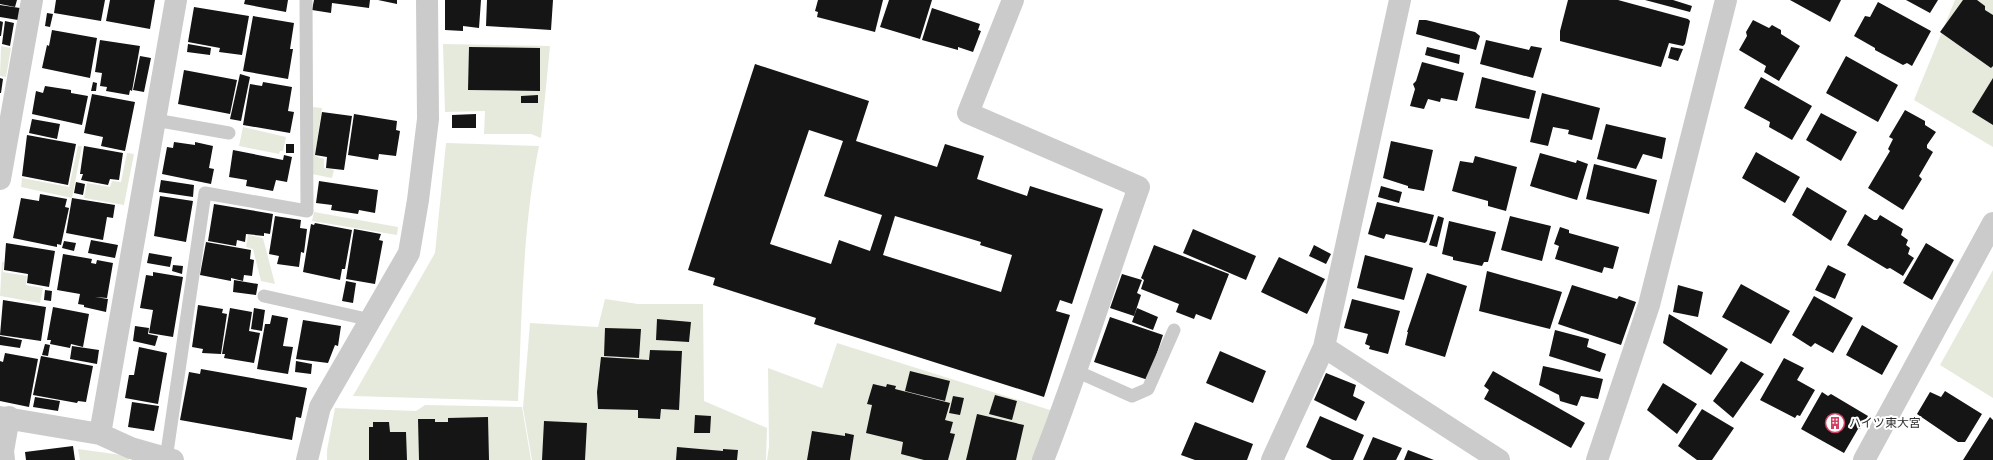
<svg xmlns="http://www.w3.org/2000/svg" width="1993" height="460" font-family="Arial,'Noto Sans JP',sans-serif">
	<rect width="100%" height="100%" fill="#fff"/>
	<path fill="#e6eadd" d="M1955,0H1993V147L1914,100Z
		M443,44L550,46L541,138L531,134H484L485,111L445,112Z
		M1,46L11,48L6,77L0,76Z
		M312,107L322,108L315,156L324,159V168L334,170L332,178L312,174Z
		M243,127L286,137L283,151H280L279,154L239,146Z
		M446,143L539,146C522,230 522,316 518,401L353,396L435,253Z
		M78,146H82L72,198L21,187L22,178L69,187Z
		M127,153L134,154L124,205L84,198L87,183L110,187L112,181L121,182Z
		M314,212L398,227L397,235L312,221Z
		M248,235L263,238L275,284L261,281L253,249L246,247Z
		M2,262H4L3,272L27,276L26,285L43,288L40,303L0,296Z
		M1993,270V398L1940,365Z
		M605,299L638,304H703L704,401L767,428L766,460H532L523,408L530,323L598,327Z
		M837,343L1053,411L1034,460H767L769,446L768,368L822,388Z
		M425,405L522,407L531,460H327V450L335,408L416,411Z
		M78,449L129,456V460H80Z"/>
	<path fill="#151515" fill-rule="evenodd" d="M0,0H17L15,7L0,4Z
		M56,0H105L101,21L54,13Z
		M110,0H155L150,29L106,21Z
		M245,0H288L286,12L244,4Z
		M314,0H370L369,8L332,3L331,13L312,10Z
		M378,0H397V4Z
		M445,0H481L479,28L463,26V31L445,30Z
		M487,0H553L551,30L486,26Z
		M818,0H883L875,32L817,17L818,12L815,11Z
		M889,0H932L920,39L880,27Z
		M1568,0H1618L1688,19L1690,21L1685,44L1683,46L1669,43L1661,67L1560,41V31Z
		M1645,0H1673L1692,6L1690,12Z
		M1790,0H1841L1830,22Z
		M1906,0H1938L1930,13Z
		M1963,0H1977L1985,6V10L1993,15V66L1991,68L1940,32Z
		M1878,2L1931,31L1912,66L1907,63L1903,65L1875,50V48L1854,36L1865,16L1870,17Z
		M0,5L20,8L18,20L0,17Z
		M194,7L249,16L242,55L219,52L220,48L188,42Z
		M932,8L980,24L978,30L981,31L973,52L958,47V50L922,40Z
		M47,13L53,14L50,27L45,26Z
		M253,16L294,23L290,49H293L288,79L243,71Z
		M1419,20H1426L1475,32L1480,36L1476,50L1416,34Z
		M1753,20L1769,28L1772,25L1781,30V34L1800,46L1779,81L1764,72L1766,66L1739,50L1747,36L1746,32Z
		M0,21L3,22L1,36H0Z
		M5,21L14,23L10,46L2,44Z
		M52,30L97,38L90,78L42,68L47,45L49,46Z
		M100,40L140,46L132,91L130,90L129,95L106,91L107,87L100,86L102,73L95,72Z
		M1486,40L1529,50L1531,46L1542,48L1533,78L1480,64Z
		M188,44L211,48L210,55L187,52Z
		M469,47L540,48V91L468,90Z
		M1427,47L1460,55L1459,64L1425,55Z
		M1671,47L1683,49L1678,61L1668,58Z
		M140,56L151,58L144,92L133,90Z
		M1846,56L1898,85L1878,122L1826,93Z
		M1422,62L1464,73L1457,101L1441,98L1440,102L1428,99L1424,109L1410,106L1415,89L1413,84L1416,81Z
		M755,64L869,101L856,141L937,167L945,144L984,156L977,179L1027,196L1030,186L1103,209L1072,304L1060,300L1056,311L1070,315L1044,397L814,324L816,318L713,285L715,278L688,270ZM809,130L843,141L824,196L882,215L870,251L839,240L831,264L770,244ZM895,216L981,242L980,245L1012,255L1001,292L883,255Z
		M184,70L237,80L230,114L178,104Z
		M240,74L250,77L241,121L230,119Z
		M1482,77L1536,91L1529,119L1475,108Z
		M1761,77L1812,106L1792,140L1769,127L1770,122L1744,108Z
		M0,78L3,79L1,93H0Z
		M1993,78V125L1972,112Z
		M93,82L97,83L96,91H91Z
		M263,82L292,87L288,111L294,112L290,133L243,125L250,84L262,86Z
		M45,86L71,90V93L88,96L82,125L32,114L36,91L43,93Z
		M1542,93L1600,108L1592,140L1568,134L1569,130L1553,127L1548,146L1530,142Z
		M92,94L135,102L125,151L101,146L103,137L84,133Z
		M538,95V103H521V96Z
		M1905,110L1925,121V125L1936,132L1927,145V148L1933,152L1919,176L1922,179L1903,210L1868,188L1890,151L1888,149L1893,139L1889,137Z
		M322,112L352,116L344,170L326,168L327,157L315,155Z
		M1821,113L1857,132L1841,161L1806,140Z
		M354,114L397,121L396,130L400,131L396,156L379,154L378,160L348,155Z
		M476,114V128H452V115Z
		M32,119L60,124L57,139L29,133Z
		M1606,124L1666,138L1662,159L1643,154L1636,169L1597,159Z
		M27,135L76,144L68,185L22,176Z
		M1391,141L1433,150L1424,191L1408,188V186L1383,178Z
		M174,142L195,145V142L213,146L209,168L214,169L211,184L162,174L167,147L173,148Z
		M286,144H294V153H286Z
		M84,146L123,153L119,180L110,179L108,185L81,180L83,174H80Z
		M233,150L283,160L284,155L292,157L287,182L276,180L273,191L246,186L247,180L229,177Z
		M1756,152L1800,177L1785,203L1742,178Z
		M1540,153L1576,163L1577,160L1588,164L1577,200L1530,186Z
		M1475,156L1517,167L1506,211L1488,206V201L1452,191L1460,161L1473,163Z
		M1594,164L1657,180L1649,214L1586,199Z
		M161,180L194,185L193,197L159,192Z
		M319,181L378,190L375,213L359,210L358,214L331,210L332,205L316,203Z
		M76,182L85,184L83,195L74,193Z
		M1381,186L1402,192L1399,203L1378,197Z
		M1807,187L1847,211L1831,241L1792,215Z
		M40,194L67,199L65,207L69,208L61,245L57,244V247L13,238L21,198L39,201Z
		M160,196L193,201L186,242L154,236Z
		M72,198L115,205L113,218L107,217L103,240L66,233Z
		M1377,202L1434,215L1427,241L1425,243L1386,234L1384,239L1368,234Z
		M214,204L273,214L270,234L264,233V236L246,234L245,242L237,240L236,246L208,241Z
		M1865,214L1874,220H1877L1880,215L1903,229L1901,235L1908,240L1906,245L1910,248L1908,254L1914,258L1903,276L1890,268L1887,269L1847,245Z
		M275,216L301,220L300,228L307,229L304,253L301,252L299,267L277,264L279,256L269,254Z
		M1438,216L1444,218L1437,247L1429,245Z
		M1510,216L1551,226L1542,261L1501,250Z
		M1449,221L1496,232L1488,262H1484L1482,266L1453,260V257L1442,254Z
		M315,223L352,230L345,269H342L340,280L303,272L311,224L314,225Z
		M1560,227L1569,230V233L1619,247L1613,269L1604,267L1602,273L1555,259L1559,246L1554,244Z
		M354,229L381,234L379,240L383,241L375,284L346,279Z
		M1193,229L1256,256L1246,280L1183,253Z
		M91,240L118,245L115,258L88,253Z
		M64,241L76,243L74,251L62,248Z
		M206,242L251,250L250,259L254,260L252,276L244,275L243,281L231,278V281L200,275Z
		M6,243L55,251L49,287L27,283L28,274L4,270Z
		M1926,243L1954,260L1932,300L1903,283Z
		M1154,245L1229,274L1211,320L1196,314L1194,319L1176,312L1179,304L1141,289L1144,280L1141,278Z
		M1314,245L1331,254L1326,264L1309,256Z
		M149,253L172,257L170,267L147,263Z
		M63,254L92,259L91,263L96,264L97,260L113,263L107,298L95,297L108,299L106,312L84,307V305L78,304L80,294L57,290Z
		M1365,255L1413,268L1404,300L1357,288Z
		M1279,257L1325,279L1307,314L1261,292Z
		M173,265L183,266L182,274L172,271Z
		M1828,265L1846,274L1835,299L1815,290Z
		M1487,271L1562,292L1550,329L1479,311Z
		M153,272L183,277L173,337L149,333L153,310L140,308L146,275L153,276Z
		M1427,273L1467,286L1445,357L1405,345L1408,332H1407Z
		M1122,274L1142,280L1137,293L1141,295L1134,316L1110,308Z
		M234,280L258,284L256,295L233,292Z
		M346,281L356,283L353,303L342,301Z
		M1741,284L1790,311L1771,344L1722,317Z
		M1572,285L1617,299L1619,296L1636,302L1621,345L1558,324Z
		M1678,285L1703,292L1698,317L1673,312Z
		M45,290L52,291L51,301L44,300Z
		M1814,296L1853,318L1833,353L1815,343L1811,347L1792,335Z
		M1352,299L1400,311L1388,354L1369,349L1370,346L1365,344L1368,334L1344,328Z
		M3,300L46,307L41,341L0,335Z
		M198,305L223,309L222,313L227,314L221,354L202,353L203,349L192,347Z
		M53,307L89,314L83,347L71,344L70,348L50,344L51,340H47Z
		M230,308L252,312L249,331L260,333L254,363L224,358L225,354H222Z
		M254,308L265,310L262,331L251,329Z
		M1137,308L1158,317L1153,330L1132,322Z
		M1669,314L1728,349L1711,375L1663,343Z
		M272,315L288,318L283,346L293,347L288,374L257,369L265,324H270Z
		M1110,317L1163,335L1148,380L1094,362Z
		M657,319L691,322L689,342L656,340Z
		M303,320L341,326L338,346L335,345L328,363L296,359Z
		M1862,325L1898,346L1882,375L1846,355Z
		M135,326L149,328L148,334L158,336L155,346L133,341Z
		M605,328L641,329L639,358L604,356Z
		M1555,330L1589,339L1587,347L1606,354L1600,372L1549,356Z
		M0,336L22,340L20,348L0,345Z
		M45,344L50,345L48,356L42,355Z
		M72,346L99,350L97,364L70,359Z
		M139,347L167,353L158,404L125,398L129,375H134Z
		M650,350L682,351L679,410L661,409L660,419L638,418V410L598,409L597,392L601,357L649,360Z
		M1220,351L1266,371L1253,403L1206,383Z
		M5,353L38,359L29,407L0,401V361L3,362Z
		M41,356L93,366L86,402L78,401L77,403L33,395Z
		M1784,358L1804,368L1797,380L1815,390L1800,416L1797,415L1795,418L1760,400Z
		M296,361L312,364L311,374L295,372Z
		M1741,361L1764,374L1733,418L1713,401Z
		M1543,366L1603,379L1598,399L1581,396L1577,406L1560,401L1559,395L1539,385Z
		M201,369L307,388L301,418L296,417L292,440L180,420L189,372L200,374Z
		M910,371L950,381L945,401L905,391Z
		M1493,371L1585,423L1571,448L1484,399L1489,390L1484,386Z
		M1326,373L1356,385L1353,396L1365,402L1356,421L1314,400Z
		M1663,383L1697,404L1677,434L1647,410Z
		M873,384L886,387L887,384L896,386L895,389L950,403L945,420L953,422L950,433L955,434L948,460H924L901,454L903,442L866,433L872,405L867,404Z
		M1945,391L1982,414L1965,442H1958L1917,414L1930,392L1941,397Z
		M1822,392L1828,396L1831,394L1868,416L1860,429H1858L1844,453L1801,429Z
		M995,395L1017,401L1012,420L989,414Z
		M953,396L964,398L960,415L949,413Z
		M35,397L60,401L58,411L33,407Z
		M132,402L159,406L154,431L128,427Z
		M1702,409L1734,428L1712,460H1697L1678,446Z
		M977,414L1024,425L1016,460H966Z
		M695,415L711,416L710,433H694Z
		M1320,416L1364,435L1353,460H1332L1306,447Z
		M488,417L489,460H419L418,419H435V422H448V418Z
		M1990,417L1993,420V460H1963Z
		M544,421L587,423L585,460H542Z
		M373,422H389L390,432H406L407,460H369V427H373Z
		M1195,422L1253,444L1247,460H1195L1181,455Z
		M812,431L845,436V433L854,435L850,460H807Z
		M1373,437L1402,448L1396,460H1363Z
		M73,446L75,460H26L25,452Z
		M677,447L723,451V449L738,450L737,460H676Z
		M1408,450L1434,460H1404Z"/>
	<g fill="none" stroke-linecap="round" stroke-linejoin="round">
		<path stroke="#cbcbcb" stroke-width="13" d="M155,120L229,133
			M264,296L371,320
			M1076,371L1132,396L1148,389L1174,330
			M166,459L205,193L307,211L306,0"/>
		<path stroke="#cbcbcb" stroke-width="22" d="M1013,0L968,113L1139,187C1106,278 1079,370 1043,460
			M0,179L32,0
			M1324,347L1499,460
			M0,417L100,434L131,448L173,460
			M100,434L176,0
			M4,460L3,451L9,417
			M307,460L320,407L409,253L418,200L428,119L427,0
			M1272,460L1324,347L1400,0
			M1597,460L1649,305L1726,0
			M1864,460L1993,223"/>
	</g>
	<defs>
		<symbol id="building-ring" viewBox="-11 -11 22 22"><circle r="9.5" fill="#fff" stroke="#d34164" stroke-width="1.5"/><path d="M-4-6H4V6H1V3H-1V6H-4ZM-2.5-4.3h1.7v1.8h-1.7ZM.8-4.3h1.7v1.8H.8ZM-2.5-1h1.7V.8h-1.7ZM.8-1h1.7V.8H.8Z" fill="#d34164"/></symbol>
	</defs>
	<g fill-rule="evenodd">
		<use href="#building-ring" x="1824" y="412" width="22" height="22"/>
	</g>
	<g text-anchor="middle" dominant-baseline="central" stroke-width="4" stroke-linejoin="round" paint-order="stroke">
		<g font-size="12" fill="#2e2e2e" stroke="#fff" text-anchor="start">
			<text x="1849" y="423">ハイツ東大宮</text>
		</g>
	</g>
</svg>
